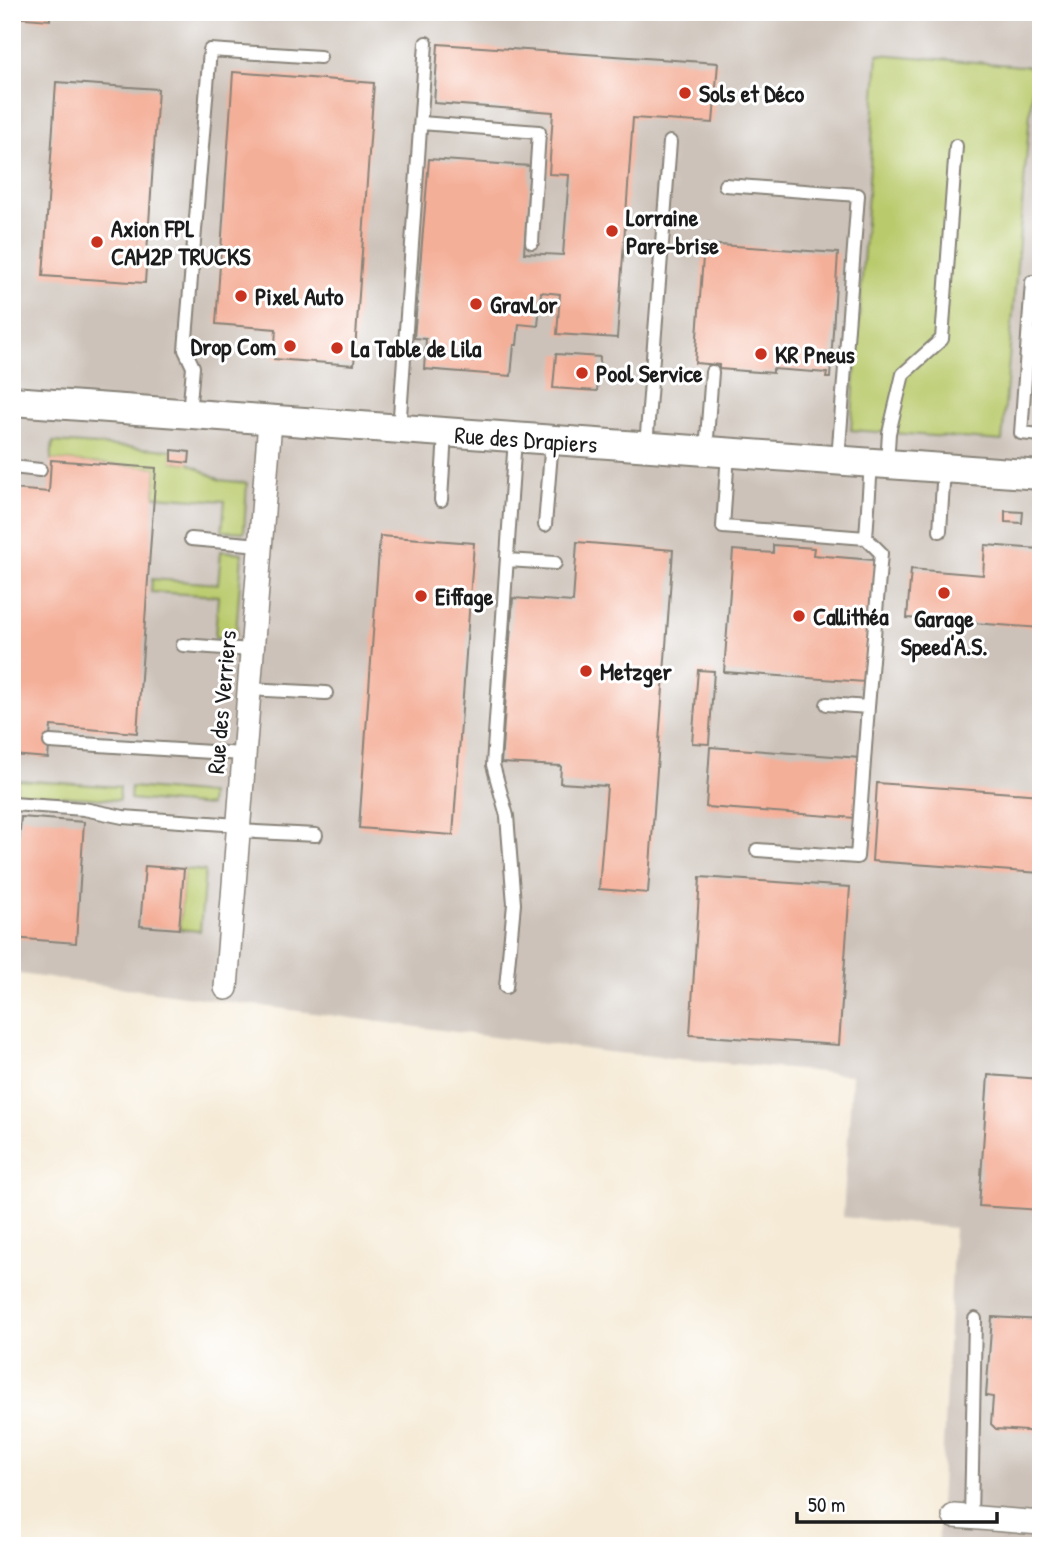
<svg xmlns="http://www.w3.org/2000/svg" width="1053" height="1558" font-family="'Patrick Hand',sans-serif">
	<rect width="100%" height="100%" fill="#fff"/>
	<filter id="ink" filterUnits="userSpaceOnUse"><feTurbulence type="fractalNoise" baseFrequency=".0143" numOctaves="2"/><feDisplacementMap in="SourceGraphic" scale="14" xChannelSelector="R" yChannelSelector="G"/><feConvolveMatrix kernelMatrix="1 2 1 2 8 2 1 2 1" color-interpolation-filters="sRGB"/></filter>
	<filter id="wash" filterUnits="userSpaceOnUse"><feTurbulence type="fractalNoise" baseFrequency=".00686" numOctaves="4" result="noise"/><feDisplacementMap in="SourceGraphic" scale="28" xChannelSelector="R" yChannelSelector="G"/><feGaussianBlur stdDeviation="1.57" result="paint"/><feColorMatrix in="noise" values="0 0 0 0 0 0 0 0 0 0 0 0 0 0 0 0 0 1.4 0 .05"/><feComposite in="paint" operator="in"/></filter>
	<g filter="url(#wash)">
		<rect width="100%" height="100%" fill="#f5ead6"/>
		<path fill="#ccc2b9" d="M12,12H1041V1546H938L954,1228L843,1217L852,1075L607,1052L12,973Z"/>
		<path fill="#b9ca6c" stroke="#6a7344" stroke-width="2" d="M878,54L1034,67L1002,441L851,430Z
			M53,442L172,450V461L189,463L220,480L247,483L244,532L222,531L225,501L154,496L156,468L51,460Z
			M221,551L242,553L236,635L223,640V638L215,637L218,596L151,592L152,579L218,584Z
			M17,780L120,787L119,800L17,793Z
			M131,787L210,794L209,806L130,799Z
			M184,869L205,871L200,931L179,929Z"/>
		<g id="blocks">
			<path fill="#f4af98" d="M12,12H50V20L12,17Z
				M438,44L718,63L713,123L633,118L617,338L557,334L560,294L541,292L538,326L519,324L517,345H514L511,376L424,369L426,339L414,338L429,159L530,166L524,253L563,255L569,175L549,174L553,112L434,103Z
				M233,72L374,83L354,365L274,359L276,329L216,324Z
				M56,82L158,89L145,283L43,276Z
				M704,244L838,253L830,378H826L827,373L773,369V373L719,369V365L695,363Z
				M1038,288H1041V381L1031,380Z
				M556,354L600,357L597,391L553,388Z
				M172,450L190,452L189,463L172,461Z
				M51,460L156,468L137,733L51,726L48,758L12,755V489L49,492Z
				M1005,511L1023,512L1022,523L1005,522Z
				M380,536L474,543L453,835L359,828Z
				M577,542L673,550L648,893L599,889L607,786L560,783L561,766L501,763L513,598L573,602Z
				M773,545L814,548L813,555L874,560L865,682L724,672L733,550L773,553Z
				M985,545L1041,549V628L907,618L911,569L983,575Z
				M698,670L714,671L709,744L692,743Z
				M710,747L860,758L856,818L706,807Z
				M877,783L1041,795V873L872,861Z
				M21,817L84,822L76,943L12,938V906H14Z
				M145,866L184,869L179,929L140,926Z
				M700,877L850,887L839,1045L690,1035Z
				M988,1075L1041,1079V1210L979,1206Z
				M992,1317L1041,1320V1432L996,1429L991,1424L993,1397L986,1396Z"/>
		</g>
	</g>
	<g filter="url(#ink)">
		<use href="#blocks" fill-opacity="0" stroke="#888379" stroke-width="2"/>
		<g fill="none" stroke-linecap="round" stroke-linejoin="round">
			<defs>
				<path id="service" d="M421,123L539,132L532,242
					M725,185L858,195L838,460
					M1041,283L1032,282L1021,433L1041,435
					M189,415L193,367L185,350L210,50L320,57
					M399,430L426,43
					M646,446L670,142
					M706,451L712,372
					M728,453L723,527L866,538L871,463
					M887,464L889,433L903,374L942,339L956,146
					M12,467L40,470
					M441,500L445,433
					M545,525L552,440
					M940,531L944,468
					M191,539L260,545
					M507,560L555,563
					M183,645L251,650
					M248,689L326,693
					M827,704L868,707L881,553L866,538
					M50,742L243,754
					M12,804L84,809L123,817L238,825
					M237,831L316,835
					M757,850L857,857L868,707
					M506,987L514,904L507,816L493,765L515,438
					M971,1518L975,1319"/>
				<path id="minor" d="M226,988L270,421
					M954,1516L1041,1523"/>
				<path id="tertiary" d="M12,401L1041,475"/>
			</defs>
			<use href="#service" stroke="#888379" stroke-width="16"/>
			<use href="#minor" stroke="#888379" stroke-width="26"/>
			<use href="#tertiary" stroke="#888379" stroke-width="32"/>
			<use href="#service" stroke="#fff" stroke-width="12"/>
			<use href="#minor" stroke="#fff" stroke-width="23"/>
			<use href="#tertiary" stroke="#fff" stroke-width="28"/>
		</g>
	</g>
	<g fill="#c8321e" stroke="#fff" stroke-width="2.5">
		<circle cx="685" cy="93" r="7"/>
		<circle cx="612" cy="231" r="7"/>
		<circle cx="97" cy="242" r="7"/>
		<circle cx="241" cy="296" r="7"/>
		<circle cx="476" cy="304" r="7"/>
		<circle cx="290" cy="346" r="7"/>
		<circle cx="337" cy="348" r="7"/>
		<circle cx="761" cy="354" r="7"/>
		<circle cx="582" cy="373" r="7"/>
		<circle cx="944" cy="593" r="7"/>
		<circle cx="421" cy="596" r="7"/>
		<circle cx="799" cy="616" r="7"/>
		<circle cx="586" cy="671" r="7"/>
	</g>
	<g text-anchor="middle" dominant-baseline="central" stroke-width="6" stroke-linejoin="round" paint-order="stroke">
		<g font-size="24" font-weight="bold" fill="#1c1c1c" stroke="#fff" text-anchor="start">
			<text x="699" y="93">Sols et Déco</text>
			<text x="626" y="217">Lorraine<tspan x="626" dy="28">Pare-brise</tspan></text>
			<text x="111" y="228">Axion FPL<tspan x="111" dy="28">CAM2P TRUCKS</tspan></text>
			<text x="255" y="296">Pixel Auto</text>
			<text x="490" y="304">GravLor</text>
			<text x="276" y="346" text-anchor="end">Drop Com</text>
			<text x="351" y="348">La Table de Lila</text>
			<text x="775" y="354">KR Pneus</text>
			<text x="596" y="373">Pool Service</text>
			<text x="435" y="596">Eiffage</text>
			<text x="813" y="616">Callithéa</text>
			<text x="944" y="618" text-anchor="middle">Garage<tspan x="944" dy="28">Speed'A.S.</tspan></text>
			<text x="600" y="671">Metzger</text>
		</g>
		<g font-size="24" fill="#1c1c1c" stroke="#fff">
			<text transform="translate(526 439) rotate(4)">Rue des Drapiers</text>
			<text transform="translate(221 702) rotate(-85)">Rue des Verriers</text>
		</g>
	</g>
	<rect width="1053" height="1558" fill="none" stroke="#fff" stroke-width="42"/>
	<path d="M797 1512v10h200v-10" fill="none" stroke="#1c1c1c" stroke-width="3.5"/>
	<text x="808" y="1512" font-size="21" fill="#1c1c1c" stroke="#ffffff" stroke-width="5" paint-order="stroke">50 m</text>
</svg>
